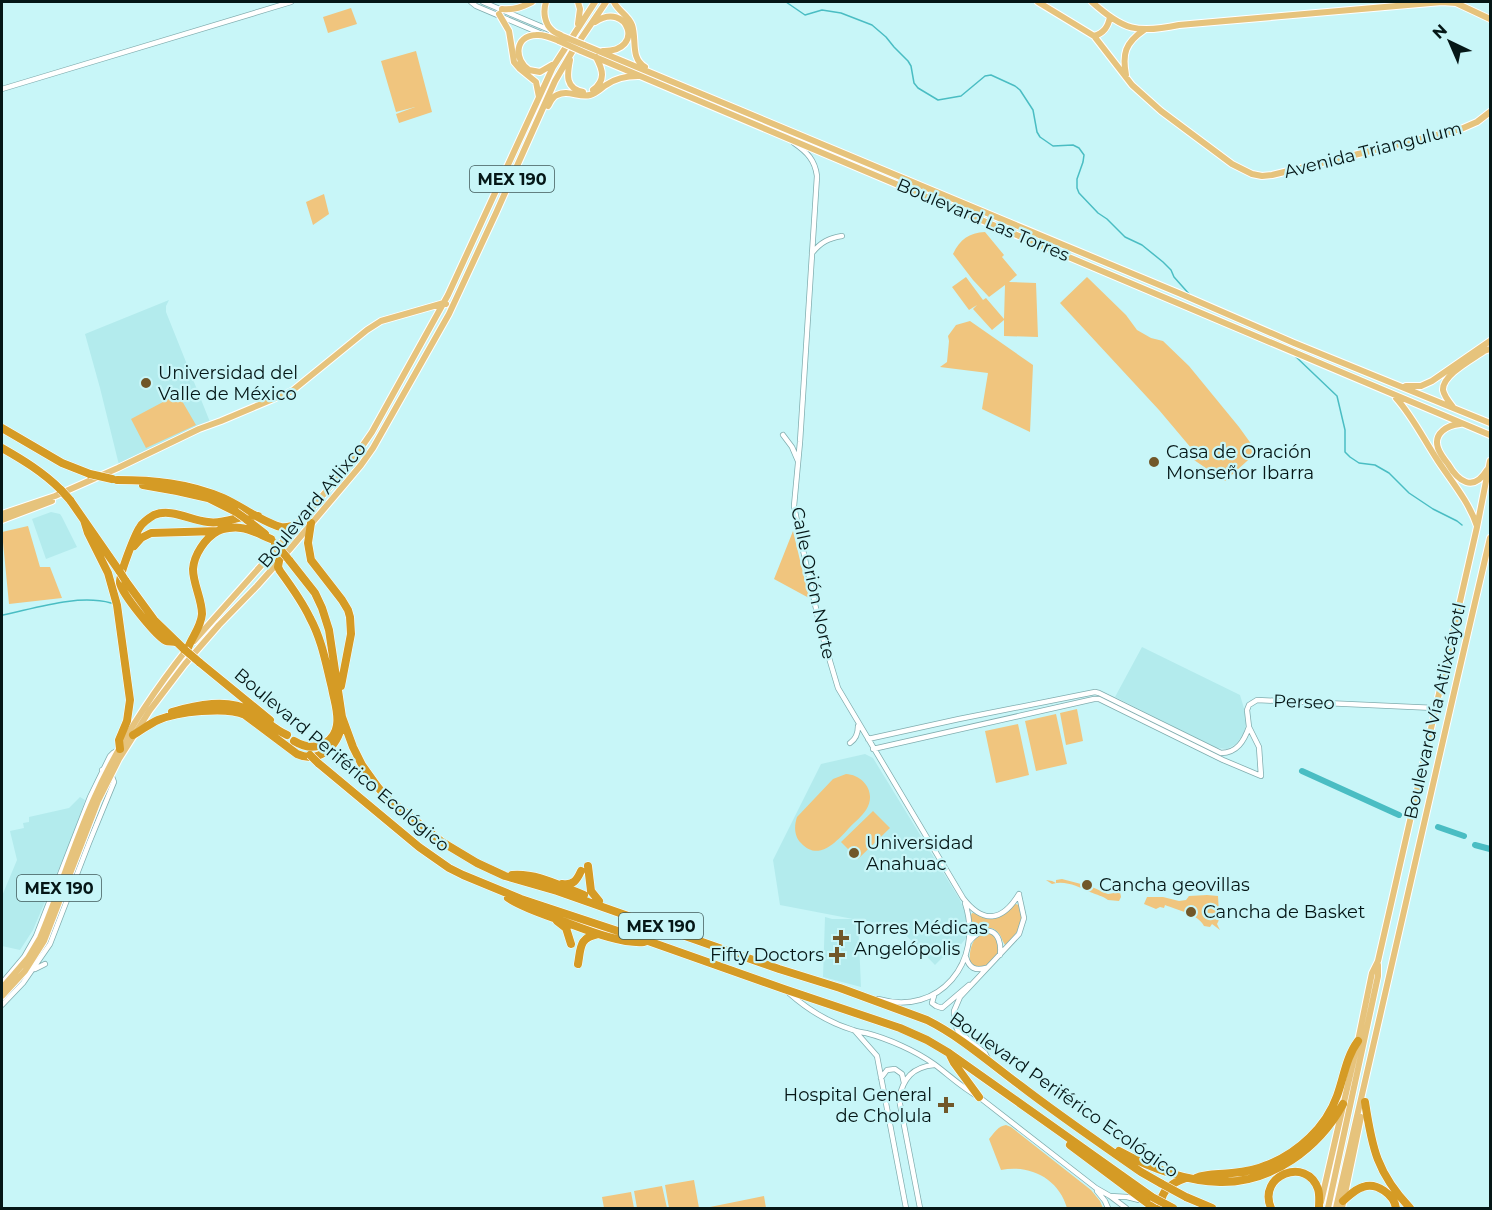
<svg xmlns="http://www.w3.org/2000/svg" width="1492" height="1210" font-family="Montserrat,sans-serif">
	<rect width="100%" height="100%" fill="#c8f6f8"/>
	<path fill="#b3ebed" d="M169,300L166,306V312L210,422L119,465L100,388L85,334Z
		M51,512L60,514L62,517L77,547L46,559L32,519Z
		M1142,647L1240,695L1246,715V724L1244,733L1236,744L1227,749L1216,748L1115,697Z
		M865,754L873,758L960,900L965,912L968,936L957,949L953,947L935,965L899,928L858,919L861,987L823,977L825,917L832,919H853L780,905L773,860L821,764Z
		M80,797L85,800L76,828L33,930L20,950L2,946V896L17,860L10,831L24,828L23,823L29,822V817L69,808Z"/>
	<path fill="#f0c57e" d="M351,8L357,24L328,33L323,17Z
		M416,51L432,112L399,123L396,114L415,107L396,112L381,61Z
		M324,194L329,214L313,225L306,202Z
		M985,232L1004,255L1002,257L1017,275L1009,282L1036,283L1038,337L1004,336V320L992,330L973,309L977,305L969,310L952,287L966,277L983,300L986,298L1004,319L1005,285L989,297L973,280L953,254C960,239 969,233 985,232Z
		M1087,277L1126,315L1137,330L1151,338L1163,341L1189,366L1239,427L1257,452L1225,481L1194,460L1197,455L1159,410L1060,303Z
		M970,321L1033,365L1030,432L982,409L988,373L940,367L947,362L949,341L948,336L956,325Z
		M178,394L196,425L146,448L131,419Z
		M28,526L40,567H50L62,598L9,604L2,532Z
		M793,531L809,598L774,579Z
		M1077,709L1083,741L1066,745L1060,713Z
		M1056,714L1067,764L1036,771L1025,721Z
		M1018,724L1029,775L996,783L985,731Z
		M846,774C864,775 877,793 866,810C862,816 855,822 850,827C838,840 819,863 801,843C794,836 794,826 797,817L833,779Z
		M873,811L890,828L858,859L841,842Z
		M1062,879L1081,884L1083,880L1093,884L1092,887L1108,894L1120,892L1121,897L1119,901L1108,900C1103,896 1097,895 1090,892C1078,887 1066,880 1052,884L1046,880L1052,881L1056,883V880Z
		M1207,895L1218,896L1219,914L1208,913L1207,918L1219,920L1217,924L1220,930L1212,924L1210,927L1204,926C1198,914 1177,910 1165,905L1164,908L1160,907L1156,909L1144,904L1147,897H1163L1179,901L1186,900L1189,896Z
		M1015,904L1020,905C1023,925 1020,931 1005,945C1003,942 1002,939 1000,935C993,923 981,929 971,933L970,917L972,913C993,916 999,919 1015,904Z
		M983,933H991L994,936L999,944L998,954L986,966C980,967 976,968 970,963C969,952 971,938 983,933Z
		M1006,1125L1011,1127L1091,1190L1100,1201L1103,1208H1067C1059,1179 1030,1164 1001,1170L989,1139C994,1133 998,1126 1006,1125Z
		M694,1180L699,1208H669L665,1185Z
		M662,1186L667,1208H637L634,1191Z
		M631,1192L634,1208H604L602,1197Z
		M764,1196L766,1208H711L710,1207Z"/>
	<g fill="none" stroke-linecap="round" stroke-linejoin="round">
		<path stroke="#4abdc3" stroke-width="1.5" d="M786,2L805,15L822,10L841,13L872,25L886,37L894,47L908,61L911,66L914,83L918,88L938,100L961,96L985,76L991,75L1015,86L1020,90L1033,110L1037,132L1040,137L1053,146L1073,145L1079,148L1084,155L1083,162L1077,179V188L1079,193L1098,213L1107,219L1125,237L1142,245L1163,262L1171,270L1174,277L1190,295
			M1294,355L1337,396L1345,430V452L1350,457L1359,463L1375,465L1389,473L1409,493L1433,509L1457,521L1462,525
			M3,615C36,608 78,594 111,603"/>
		<path stroke="#4abdc3" stroke-width="6" d="M1302,771L1399,815
			M1438,827L1464,836
			M1475,845L1490,849"/>
		<defs>
			<path id="minor" d="M471,2L476,6L542,34
				M483,2L552,31
				M2,89L291,2
				M794,143C807,152 815,160 817,176L800,442L794,506L801,541L821,631L838,688L963,898C983,924 1002,922 1019,894
				M812,253C821,242 829,238 842,236
				M783,435L792,447L798,461
				M868,739L959,719L1095,692L1099,693L1221,753C1237,753 1244,741 1249,727
				M850,743C856,739 858,734 858,726
				M873,749L1094,699H1099L1223,760L1261,776L1259,747L1249,727L1247,710L1249,705L1257,700L1435,708
				M969,942C985,922 1003,930 1000,955
				M966,957C969,968 975,971 986,968
				M35,969L45,964
				M2,983L24,957L36,936L90,797L110,756L113,753L119,750
				M789,993C807,1009 830,1023 853,1030C857,1032 862,1032 866,1033C878,1036 891,1041 902,1046C913,1051 924,1057 934,1064C949,1075 962,1088 979,1097L1096,1188L1110,1196L1126,1208
				M934,996L932,1003L936,1006L942,1008L969,985
				M878,999C940,1017 984,961 965,903
				M2,1005L23,983L50,944L89,843L114,782L111,774L102,770
				M855,1031L877,1056L906,1208
				M988,1059L985,1053L958,1031L954,1022V1011L960,997L1019,934L1024,918L1019,895
				M881,1078L887,1070L895,1069L902,1074L904,1083
				M1097,1191L1105,1201L1108,1208
				M1110,1196L1127,1197L1139,1200
				M920,1208L899,1099C903,1078 913,1067 934,1065"/>
			<path id="major" d="M546,2C543,11 544,24 553,31C555,33 559,34 562,36
				M578,2L580,9L578,24
				M614,2C618,11 628,15 632,25C637,40 630,58 645,67
				M1038,2L1094,36L1132,85L1161,111L1232,164L1252,174L1262,176L1272,175L1461,129L1477,122L1490,112
				M1092,2C1123,30 1137,34 1179,25L1442,2L1456,3L1490,19
				M502,9C515,10 522,7 532,2
				M499,14L509,31L514,62L520,69L536,82L539,97
				M595,22C628,0 646,52 603,51
				M1094,36C1104,33 1108,27 1110,17
				M584,45L1181,294L1294,343L1490,423
				M581,51L1490,435
				M570,60C567,75 565,88 583,92
				M552,65L540,72L529,70C514,60 514,36 536,35C544,34 552,38 559,41
				M1126,75C1122,54 1125,43 1144,30
				M593,90C606,80 603,70 596,57
				M548,106C551,101 552,97 557,95C568,89 579,98 590,95C597,93 601,88 606,85C616,78 626,76 638,76
				M1406,386H1421L1432,381L1490,341
				M1396,398C1413,417 1424,440 1438,461C1452,482 1469,502 1477,526
				M1453,407C1449,402 1444,396 1443,390C1442,375 1473,359 1484,351L1490,349
				M1460,424C1448,425 1433,433 1438,448C1440,454 1444,459 1448,464C1458,481 1473,493 1487,470
				M2,514L55,496L118,468L199,429L221,421L292,391L367,330L381,321L444,303L446,304
				M2,520L52,501
				M194,641L308,513L354,458L372,432L448,295L553,67L595,2
				M2,988L28,958L40,938C59,893 73,846 93,801C117,746 150,696 187,649
				M2,996L25,971L44,941L98,801L119,759L150,710L185,664L219,625L257,586L290,549L361,465L373,448L449,314L496,213L555,81L572,52L606,2
				M1321,1202L1358,1041L1372,973L1378,961L1477,527L1490,461
				M1328,1208L1378,976V965
				M1336,1208L1456,684L1490,538
				M1342,1208L1361,1117"/>
			<path id="highway" d="M2,428L62,463L90,474
				M2,448C23,460 43,472 61,490
				M117,480C153,480 189,483 223,498C239,505 266,524 281,527C288,528 293,526 299,523
				M143,485L177,491L208,498L236,512
				M70,500L120,572
				M246,519L265,534
				M84,520L88,533L108,573L117,605L130,700L127,721L119,740L120,749
				M311,523L308,543L311,560L342,600L348,610L350,617L351,634L341,686
				M134,546L141,538L151,533L218,531
				M289,560L315,593L322,608L329,630L342,717L353,747L362,765L377,786L386,797L442,842L477,863L505,876L557,891L779,969L840,988L927,1020C961,1037 990,1063 1021,1086C1060,1116 1101,1144 1141,1172L1162,1184
				M279,561L278,567L280,571C291,586 302,601 310,618C322,640 326,664 332,688C334,700 339,713 337,725C336,732 332,739 325,743C315,749 304,747 294,741
				M125,580L155,621L185,650
				M175,642C172,641 168,642 166,641C156,636 122,594 120,583C119,575 135,534 140,527C143,522 149,518 154,515C171,508 190,520 208,522C225,525 241,514 258,516
				M188,648C192,637 201,627 202,614C202,599 193,584 193,569C194,555 205,538 218,531C223,528 235,527 241,528C251,529 261,535 271,539
				M199,662L270,720
				M172,712C196,705 228,698 251,711C264,718 273,729 287,735
				M133,735C142,730 149,724 158,720C177,712 226,706 245,715L297,754C321,765 341,743 342,720
				M318,763L419,847L449,868L463,875L521,899L648,941L784,989L900,1028L927,1040L949,1053L1152,1197
				M588,866L591,891L599,901
				M512,875C538,873 560,886 584,895
				M562,884C573,886 577,880 581,871
				M508,898C525,909 546,915 565,922C587,930 621,944 644,942
				M557,921L566,928L571,944
				M578,964C581,947 579,938 598,934
				M950,1055L954,1063L979,1097
				M1365,1102C1372,1148 1377,1173 1410,1208
				M1070,1145L1154,1208
				M1119,1151C1150,1168 1185,1181 1220,1182C1272,1183 1319,1148 1343,1104
				M1196,1178C1208,1173 1219,1175 1232,1173C1244,1172 1256,1170 1267,1165C1298,1153 1326,1127 1337,1096C1344,1077 1346,1057 1358,1041
				M1186,1197L1212,1208
				M1343,1201C1349,1196 1355,1189 1363,1187C1377,1182 1394,1195 1396,1208
				M1161,1208C1159,1192 1171,1183 1186,1178
				M1271,1208C1257,1175 1307,1156 1318,1189C1320,1195 1319,1202 1319,1208"/>
		</defs>
		<use href="#minor" stroke="#81adaf" stroke-width="6"/>
		<use href="#major" stroke="#fff" stroke-width="8"/>
		<use href="#highway" stroke="#fff" stroke-width="9"/>
		<use href="#minor" stroke="#fff" stroke-width="4.5"/>
		<use href="#major" stroke="#e6c37c" stroke-width="6"/>
		<use href="#highway" stroke="#d59b25" stroke-width="8"/>
		<defs>
			<path id="major-bridge" d="M562,36L584,45
				M559,41L581,51"/>
			<path id="highway-bridge" d="M90,474L112,479
				M61,490L70,500
				M236,512L246,519
				M275,543L289,560
				M120,572L125,580
				M185,650L199,662
				M310,755L318,763
				M1162,1184L1186,1197
				M1152,1197L1173,1208"/>
		</defs>
		<use href="#major-bridge" stroke="#fff" stroke-width="8" stroke-linecap="butt"/>
		<use href="#highway-bridge" stroke="#fff" stroke-width="9" stroke-linecap="butt"/>
		<use href="#major-bridge" stroke="#e6c37c" stroke-width="6"/>
		<use href="#highway-bridge" stroke="#d59b25" stroke-width="8"/>
	</g>
	<g fill="#715729" stroke="#c8f6f8" stroke-width="2">
		<circle cx="146" cy="383" r="6"/>
		<circle cx="1154" cy="462" r="6"/>
		<circle cx="854" cy="853" r="6"/>
		<circle cx="1087" cy="885" r="6"/>
		<circle cx="1191" cy="912" r="6"/>
		<path d="M838 929h6v6h6v6h-6v6h-6v-6h-6v-6h6z"/>
		<path d="M834 946h6v6h6v6h-6v6h-6v-6h-6v-6h6z"/>
		<path d="M943 1096h6v6h6v6h-6v6h-6v-6h-6v-6h6z"/>
	</g>
	<g text-anchor="middle" dominant-baseline="central" stroke-width="4.5" stroke-linejoin="round" paint-order="stroke">
		<g fill="#c8f6f8" stroke="#405a5a" stroke-width="1.5">
			<rect x="470" y="166" width="84" height="26" rx="4.5"/>
			<rect x="17" y="875" width="84" height="26" rx="4.5"/>
			<rect x="619" y="913" width="84" height="26" rx="4.5"/>
		</g>
		<g font-size="16" font-weight="bold" fill="#051717">
			<text x="512" y="179">MEX 190</text>
			<text x="59" y="888">MEX 190</text>
			<text x="661" y="926">MEX 190</text>
		</g>
		<g font-size="18" fill="#051717" stroke="#c8f6f8">
			<text transform="translate(1373 150) rotate(-14)">Avenida Triangulum</text>
			<text transform="translate(983 220) rotate(23)">Boulevard Las Torres</text>
			<text transform="translate(312 505) rotate(-50)">Boulevard Atlixco</text>
			<text transform="translate(813 583) rotate(78)">Calle Orión Norte</text>
			<text transform="translate(1304 702) rotate(2)">Perseo</text>
			<text transform="translate(1435 711) rotate(-77)">Boulevard Vía Atlixcáyotl</text>
			<text transform="translate(342 760) rotate(40)">Boulevard Periférico Ecológico</text>
			<text transform="translate(1064 1095) rotate(35)">Boulevard Periférico Ecológico</text>
		</g>
		<g font-size="18" fill="#051717" stroke="#c8f6f8" text-anchor="start">
			<text x="158" y="373">Universidad del<tspan x="158" dy="21">Valle de México</tspan></text>
			<text x="1166" y="452">Casa de Oración<tspan x="1166" dy="21">Monseñor Ibarra</tspan></text>
			<text x="866" y="843">Universidad<tspan x="866" dy="21">Anahuac</tspan></text>
			<text x="1099" y="885">Cancha geovillas</text>
			<text x="1203" y="912">Cancha de Basket</text>
			<text x="854" y="928">Torres Médicas<tspan x="854" dy="21">Angelópolis</tspan></text>
			<text x="824" y="955" text-anchor="end">Fifty Doctors</text>
			<text x="932" y="1095" text-anchor="end">Hospital General<tspan x="932" dy="21">de Cholula</tspan></text>
		</g>
	</g>
	<rect width="1492" height="1210" fill="none" stroke="#051717" stroke-width="6"/>
	<g transform="translate(1450 42) rotate(316)" stroke="#c8f6f8" stroke-width="4.5" paint-order="stroke">
	<path d="M0-4.5L10 22L0 15L-10 22Z" fill="#051717"/>
	<text y="-9" font-size="16" font-weight="bold" text-anchor="middle" fill="#051717">N</text>
	</g>
</svg>
